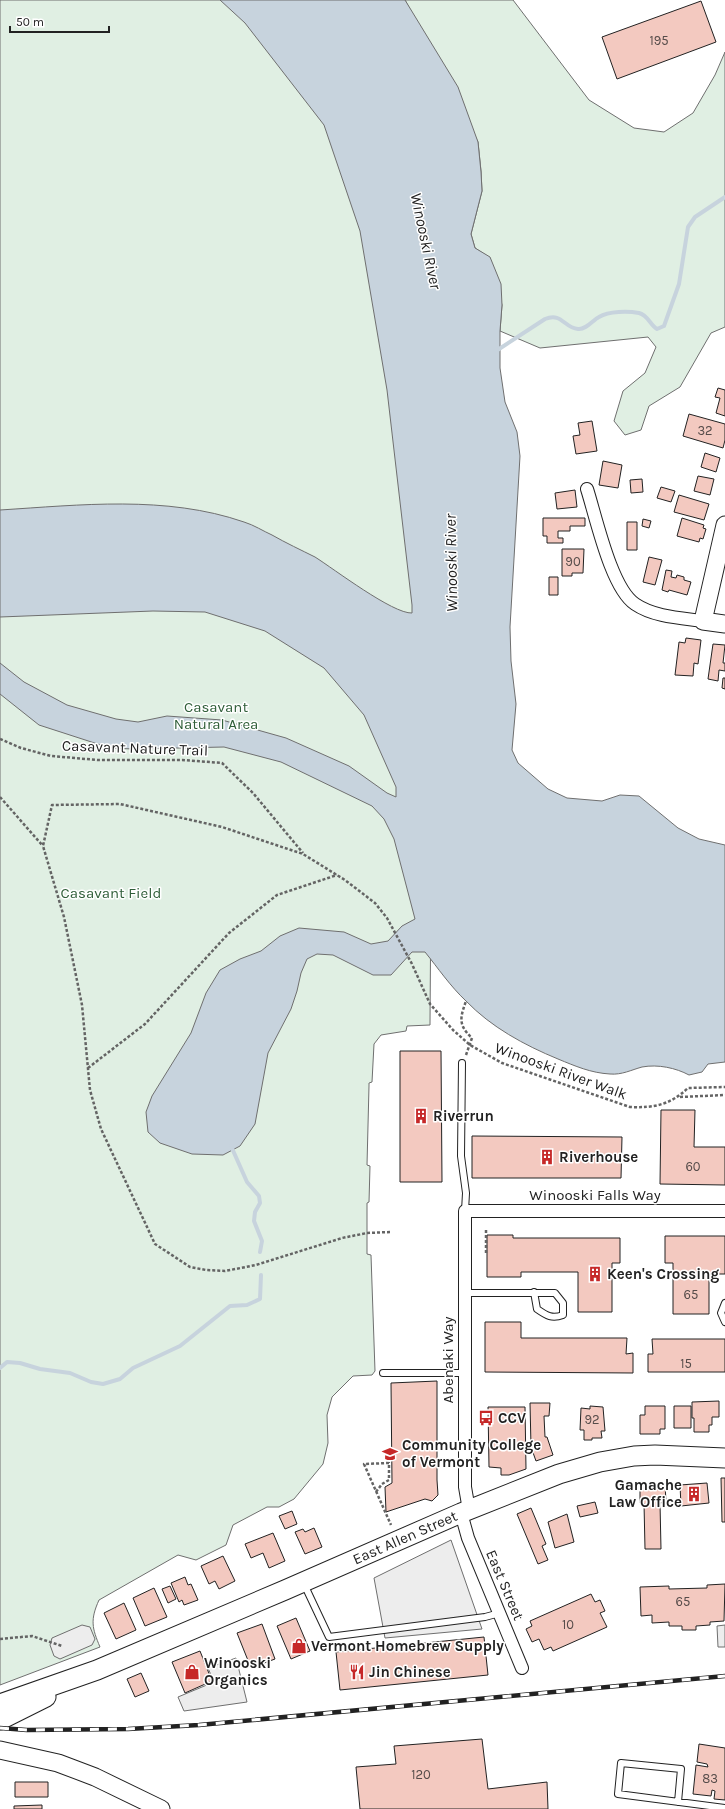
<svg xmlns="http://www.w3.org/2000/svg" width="725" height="1809" font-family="Karla,sans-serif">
	<rect width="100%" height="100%" fill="#fff"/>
	<path fill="#e0efe3" stroke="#6f6f6f" d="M0,0H251L351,103L433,604L430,1025L407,1026L406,1031L381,1035L374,1044L372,1082L369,1083V1086L367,1165L370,1166L369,1202L367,1203V1254L371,1255L375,1371L372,1375L353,1376L332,1397L327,1415L328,1443L323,1464L294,1499L279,1507H267L233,1525L226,1545L196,1560L178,1555L99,1600C90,1620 92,1628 100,1647L0,1685Z
		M405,0H513L589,100L634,128L664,132L693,113L715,75L725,52V327L711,333L680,387L649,406L641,430L625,435L614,421L623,391L645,373L656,347L648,337L540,348L500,331L502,305L490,258L475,248L471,234L482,191L481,171L478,142Z"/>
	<path fill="#ededed" stroke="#6f6f6f" d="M451,1540L482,1629L385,1638L374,1578Z
		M82,1625L90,1627L95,1639L92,1645L60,1659L54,1656L50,1645L52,1638Z
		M725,1625V1647H718L717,1626Z
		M236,1658L247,1702L184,1711L178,1697L214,1682L208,1668Z"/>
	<path fill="#c7d3dd" stroke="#6f6f6f" d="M220,0H405L458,87L478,142L481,172L482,191L471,234L475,248L490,257L501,284L502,305L500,331V368L505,402L517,432L520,456L510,627L511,661L516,704L512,750L518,763L548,789L567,798L602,801L620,795L639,796L678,828L699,839L725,845V1062L708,1064L702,1072L689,1075C676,1068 658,1064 642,1067C631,1070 622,1075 610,1074C591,1073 575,1066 558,1059C524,1045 491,1027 466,1001C450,986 438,968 425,952H412L391,975H373L333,955L317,954L307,959L301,973L297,991L291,1009L268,1053L255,1124L240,1146L223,1155L192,1154L160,1143L148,1132L146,1112L152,1096L191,1033L206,993L220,970L240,959L261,951L280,936L299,928L344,932L371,944L388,941L402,926L415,919L394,839L384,819L372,806L281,762L224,747L133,749L110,748L39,725L0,694V663L24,682L67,705L116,719L138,722L167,716L222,720L286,738L349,766L387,793L396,797V787L364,715L324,668L265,631L205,612L153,611L0,617V510C80,505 166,495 244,522C254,525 263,531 272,535C286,543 301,550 315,557C334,569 393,614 412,613V605L387,390L360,231L324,125L245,23Z"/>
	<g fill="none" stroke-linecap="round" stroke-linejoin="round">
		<path stroke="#c7d3dd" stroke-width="4" d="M496,351L545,319C562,312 564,328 578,329C586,330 593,320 599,317C609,311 628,311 639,313C648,315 650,325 657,329L664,326L679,284L688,227L695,217L725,197
			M231,1146L247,1182L259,1196L260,1203L255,1212L254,1221L262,1241L260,1252
			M0,1368L7,1362L20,1363L40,1369L70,1373L91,1382L103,1384L120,1379L133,1368L180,1346L230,1306L247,1305L260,1299L261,1275"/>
	</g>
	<path fill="#f3c9c0" stroke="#222" d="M701,1L716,42L617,79L602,37Z
		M718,388L725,390V416L716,413L720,398L715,397Z
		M689,414L725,424V440L723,448L683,436Z
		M592,421L597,451L576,454L573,436L580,435L578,423Z
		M705,453L720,458L716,472L701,467Z
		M603,461L622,465L618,488L599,485Z
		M698,476L714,479L710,495L694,491Z
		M642,479L643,492L631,493L630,480Z
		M661,487L675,491L671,502L657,498Z
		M575,490L577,507L557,509L555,493Z
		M679,495L709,504L704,520L674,512Z
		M543,518H585V526H570V531H558V538H563V543H547V536H543Z
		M682,518L704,525L703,528L706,529L703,539L700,538L699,542L677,536Z
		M643,519L651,521L649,528L642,526Z
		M627,522H637V550H627Z
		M562,549H584L583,573H572V576H562Z
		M649,557L662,560L655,585L643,582Z
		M666,570L672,571L671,577L676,578L677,575L684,577V580L691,582L687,595L669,590L668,592L662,590Z
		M549,577H558V595H549Z
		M686,638L701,640L698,664L694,663L693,676L675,675L679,642L685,643Z
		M713,644L725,645L723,663H725V671L719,670L718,681L708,679Z
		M723,678H725V689L722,688Z
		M400,1051H441L442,1182H400Z
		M661,1110H695L694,1147H725V1185L660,1184Z
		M472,1136L622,1137L621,1178H472Z
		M487,1235H513V1238H620V1263H612V1312H578V1272H521V1277H487Z
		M665,1236H725V1274H709V1314H673V1263H665Z
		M485,1322H521V1338H627L626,1354L633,1353V1373L485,1372Z
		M652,1339H725V1372H648V1354H653Z
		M437,1381V1480L438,1495L432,1501L425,1499L386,1512L385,1487L392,1483L391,1383Z
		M719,1401V1417H712V1425H709V1432H694V1418H692V1402Z
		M530,1403H550L549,1416H544L545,1437H547L553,1455L536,1461L531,1447Z
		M590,1406L603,1407L605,1431H601L602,1438H592V1440H584V1430H580L581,1408L590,1409Z
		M645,1406H665V1429H660V1434H640V1415H645Z
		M674,1406H691V1428H674Z
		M488,1407H525L526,1469L509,1475H501V1468L489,1467Z
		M721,1478H725V1522H722Z
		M707,1483L709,1503L681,1506L680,1485Z
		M665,1484L666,1502L660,1503L661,1549H645L644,1503H640V1485Z
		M595,1502L598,1513L580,1517L577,1506Z
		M531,1508L546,1544L542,1546L548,1560L538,1564L517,1514Z
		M292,1511L297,1524L285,1529L279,1516Z
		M567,1514L574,1542L555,1548L548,1522Z
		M314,1528L322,1547L305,1554L295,1532L303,1529L305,1532Z
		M273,1533L285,1561L269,1568L263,1553L251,1558L245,1544Z
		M223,1556L235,1581L219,1589L215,1581L209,1584L201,1566Z
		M185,1577L188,1585L191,1584L198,1600L184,1605L182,1600L179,1602L171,1583Z
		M725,1584L724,1621L710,1622V1625L696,1626V1630H682V1626H669V1622L652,1623V1615L641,1616L640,1587L669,1586V1589L707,1588V1585Z
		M170,1586L176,1599L168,1603L162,1589Z
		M154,1588L167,1617L145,1626L133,1598Z
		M591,1594L595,1602L600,1600L605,1611L600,1613L607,1627L553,1651L551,1647L544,1650L539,1639L532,1642L526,1629L532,1626L530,1621Z
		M124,1603L136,1630L116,1639L104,1613Z
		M296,1618L310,1651L291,1659L277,1626Z
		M262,1624L275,1659L251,1668L237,1633Z
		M484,1637L488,1675L340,1690L336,1652Z
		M200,1651L212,1681L185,1693L172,1662Z
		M141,1673L149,1691L135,1697L127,1679Z
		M482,1739L488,1789L547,1782L548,1809H360L356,1767L396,1764L394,1746Z
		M699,1744L725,1748V1800L714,1799L715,1791L712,1790L711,1796L693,1794L696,1765L708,1767L707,1764L697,1762Z
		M15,1782H48V1797H15Z
		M42,1805V1809H14V1806Z"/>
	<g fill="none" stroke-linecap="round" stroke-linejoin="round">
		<defs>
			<path id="lane" d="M462,1063L461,1156L466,1193L465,1211
				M464,1293H555L563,1303V1315C552,1319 547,1316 537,1309L534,1292
				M725,1303L721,1313L725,1322
				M383,1373H464
				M304,1584L329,1637L485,1617L500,1613
				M678,1802L681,1769L621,1763L618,1794L725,1808"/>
			<path id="street" d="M587,489C596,517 611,588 635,604C654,617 681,618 703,621
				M469,1510L465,1487V1211H725
				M461,1513L468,1538L522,1668"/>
			<path id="secondary" d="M725,525L703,621L725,624
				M0,1750L58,1763L95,1777L161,1809"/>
			<g id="primary">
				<path id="s1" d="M0,1704L97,1670L285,1590L461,1513L559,1474L600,1462L634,1456L655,1455L725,1458"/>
				<path d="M0,1720L46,1697"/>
			</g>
		</defs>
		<use href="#lane" stroke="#222" stroke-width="8"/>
		<use href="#street" stroke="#222" stroke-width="14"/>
		<use href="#secondary" stroke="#222" stroke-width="19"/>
		<use href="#primary" stroke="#222" stroke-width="21"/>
		<path stroke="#646464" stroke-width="2.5" stroke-dasharray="3 2" stroke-linecap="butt" d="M0,739L21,748L51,756L98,760H182L222,763L253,793L303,853
			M0,797L43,846
			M466,1055L472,1038C458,1025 460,1018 466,1001
			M88,1068L145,1024L229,933L277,895L337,875
			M680,1097L725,1095
			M486,1230V1254H487
			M390,1232L367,1233L342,1238L256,1265L225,1271L206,1270L190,1267L155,1244L101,1129L90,1090L82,1005L64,917L43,846L52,805L120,804L222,827L303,854L345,880L375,903L387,918L412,964L430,1004L453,1030L470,1045L502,1063L630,1107C654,1108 670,1105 688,1088L725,1087
			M376,1492L382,1484L389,1480V1463L364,1464L391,1525
			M0,1639L32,1636L62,1646"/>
		<use href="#lane" stroke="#fff" stroke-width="6"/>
		<use href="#street" stroke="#fff" stroke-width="12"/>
		<use href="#secondary" stroke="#fff" stroke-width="17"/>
		<use href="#primary" stroke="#fff" stroke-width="19"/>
		<defs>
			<path id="rail" d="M0,1728L27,1730L128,1729L199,1725L725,1676"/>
		</defs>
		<use href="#rail" stroke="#222" stroke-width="4.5"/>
		<use href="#rail" stroke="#fff" stroke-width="3" stroke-dasharray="9" stroke-linecap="butt"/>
	</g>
	<defs>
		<symbol id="building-bare" viewBox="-9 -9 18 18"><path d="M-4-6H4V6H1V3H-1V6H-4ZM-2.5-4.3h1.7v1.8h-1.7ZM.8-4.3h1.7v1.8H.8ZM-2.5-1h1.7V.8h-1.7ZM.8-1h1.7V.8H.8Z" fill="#c62828" stroke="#fff" stroke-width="2.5" paint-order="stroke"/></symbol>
		<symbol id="bus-bare" viewBox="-9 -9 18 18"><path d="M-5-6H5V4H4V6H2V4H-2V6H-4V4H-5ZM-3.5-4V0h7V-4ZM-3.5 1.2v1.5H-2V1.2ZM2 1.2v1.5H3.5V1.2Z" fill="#c62828" stroke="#fff" stroke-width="2.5" paint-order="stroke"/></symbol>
		<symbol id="university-bare" viewBox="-9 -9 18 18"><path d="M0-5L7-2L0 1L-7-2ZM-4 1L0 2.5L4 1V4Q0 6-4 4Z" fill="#c62828" stroke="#fff" stroke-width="2.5" paint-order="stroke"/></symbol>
		<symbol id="shop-bare" viewBox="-9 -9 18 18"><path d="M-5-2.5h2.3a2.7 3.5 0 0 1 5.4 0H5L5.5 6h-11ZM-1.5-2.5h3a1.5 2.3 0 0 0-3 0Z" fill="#c62828" stroke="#fff" stroke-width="2.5" paint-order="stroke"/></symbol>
		<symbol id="restaurant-bare" viewBox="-9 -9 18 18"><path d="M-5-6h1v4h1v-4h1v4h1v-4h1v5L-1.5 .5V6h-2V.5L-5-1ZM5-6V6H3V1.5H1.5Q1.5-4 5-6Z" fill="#c62828" stroke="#fff" stroke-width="2.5" paint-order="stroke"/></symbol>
	</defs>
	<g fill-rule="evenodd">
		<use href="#building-bare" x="410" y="1105" width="22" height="22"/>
		<use href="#building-bare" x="536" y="1146" width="22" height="22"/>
		<use href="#building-bare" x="584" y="1263" width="22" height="22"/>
		<use href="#bus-bare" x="475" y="1407" width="22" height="22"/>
		<use href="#university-bare" x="379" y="1443" width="22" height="22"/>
		<use href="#building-bare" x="683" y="1483" width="22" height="22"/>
		<use href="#shop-bare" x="288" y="1635" width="22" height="22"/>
		<use href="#shop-bare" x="181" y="1661" width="22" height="22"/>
		<use href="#restaurant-bare" x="346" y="1661" width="22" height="22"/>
	</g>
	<g text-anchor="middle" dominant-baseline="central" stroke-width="3" stroke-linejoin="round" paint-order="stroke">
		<g font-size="13" fill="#564c4a">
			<text x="659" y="40">195</text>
			<text x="705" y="430">32</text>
			<text x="573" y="561">90</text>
			<text x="693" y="1166">60</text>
			<text x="691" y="1294">65</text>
			<text x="686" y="1363">15</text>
			<text x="592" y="1419">92</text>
			<text x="683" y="1601">65</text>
			<text x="568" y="1624">10</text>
			<text x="421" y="1774">120</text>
			<text x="710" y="1778">83</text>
		</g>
		<g font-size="15" fill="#2f5e38" stroke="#fff">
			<text x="216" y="707">Casavant<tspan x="216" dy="17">Natural Area</tspan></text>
			<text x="111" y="893">Casavant Field</text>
		</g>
		<g font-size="15" fill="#222" stroke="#fff">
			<text transform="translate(135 748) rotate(2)">Casavant Nature Trail</text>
			<text transform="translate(561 1071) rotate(20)">Winooski River Walk</text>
			<text x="595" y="1195">Winooski Falls Way</text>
			<text transform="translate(448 1360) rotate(-90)">Abenaki Way</text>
			<text stroke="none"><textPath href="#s1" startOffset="438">East Allen Street</textPath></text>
			<text transform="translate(505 1585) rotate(67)">East Street</text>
		</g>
		<g font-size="15" font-weight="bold" fill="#222" stroke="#fff" text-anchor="start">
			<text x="433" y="1116">Riverrun</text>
			<text x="559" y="1157">Riverhouse</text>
			<text x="607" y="1274">Keen's Crossing</text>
			<text x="498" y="1418">CCV</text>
			<text x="402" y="1445">Community College<tspan x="402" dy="17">of Vermont</tspan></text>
			<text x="682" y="1485" text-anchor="end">Gamache<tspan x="682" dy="17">Law Office</tspan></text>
			<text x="311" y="1646">Vermont Homebrew Supply</text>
			<text x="204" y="1663">Winooski<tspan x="204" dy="17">Organics</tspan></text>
			<text x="369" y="1672">Jin Chinese</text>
		</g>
		<g font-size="16" font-style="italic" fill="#222" stroke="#fff">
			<text transform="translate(426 241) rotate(78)">Winooski River</text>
			<text transform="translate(451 563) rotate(-91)">Winooski River</text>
		</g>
	</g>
	<path d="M10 26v6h99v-6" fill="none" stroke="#222222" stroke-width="2"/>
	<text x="16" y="26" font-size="12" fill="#222222" stroke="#ffffff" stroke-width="3" paint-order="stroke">50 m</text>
</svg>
